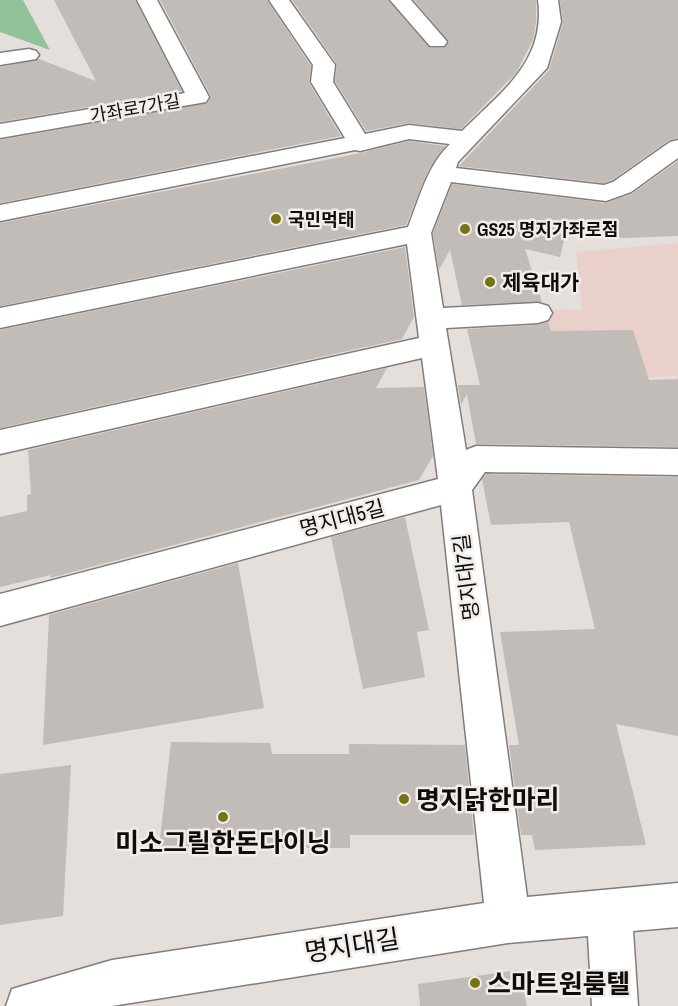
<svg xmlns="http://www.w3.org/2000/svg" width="678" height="1006" font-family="'Archivo Narrow','Noto Sans KR',sans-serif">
	<rect width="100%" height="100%" fill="#e5dfdc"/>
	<path fill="#ead0ca" d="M678,243V380L676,376L537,384L522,309L582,310L576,252Z"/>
	<path fill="#92c299" d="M0,0H23L50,50L0,32Z"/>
	<path fill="#c1bcb8" d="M54,0H135L182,91L0,122V67L39,59L96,81Z
		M160,0H267L311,66L309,83L341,136L0,203V140L208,103L211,96Z
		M292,0H388L430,48H444L449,42L414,0H536V22L533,40L516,73L461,129L409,123L366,131L335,81L337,64Z
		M560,0H678V138L669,140L612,180L604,183L459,166L549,70L563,23Z
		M409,141L445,146L428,171L406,225L0,306V223L361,153Z
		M678,161V236L624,238L566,233L560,257L525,249L542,302L462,305L450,250L439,270L433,233L452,184L606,203L632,194Z
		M405,247L414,317L402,339L0,428V330Z
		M548,322L551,331L633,330L649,380L678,379V447L476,444L467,394L461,405L458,385H480L467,329L538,325Z
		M387,368L376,388L424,387L433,456L419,480L50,578L51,575L0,587V517L27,511V495L31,494L28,450Z
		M486,474L678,477V736L616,724L646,845L535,850L532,835H521L509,745H519L500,632L595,629L569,522L491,525L482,479Z
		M405,517L429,630L417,632L425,677L363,689L331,537Z
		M238,563L264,708L43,745L49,615Z
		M171,742L270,743L272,754H349V744L465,745L474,835H350V848L159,847Z
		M71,765L63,916L0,925V774Z
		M519,970L527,1006H420L418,984Z"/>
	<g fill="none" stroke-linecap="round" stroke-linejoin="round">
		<defs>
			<path id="minor" d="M137,0H157L209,97L206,102L0,138V124L185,93Z
				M269,0H289L335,65L333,82L365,134L409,125L462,131C501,92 546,62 538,0H558L561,22L547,68L458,162L456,168L604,185L613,182L670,142L678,140V158L631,192L606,201L451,182L431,233L443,308L538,303L548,306L552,313L548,320L538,323L446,328L466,450L476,446L678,449V475L485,472L472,490L527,897L678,883V927L633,931L638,1006H592L588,936L508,943L112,1006H6L12,989L112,960L484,903L441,505L0,626V594L438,479L422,358L0,454V430L419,338L407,244L0,328V308L408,227C420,197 427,166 450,144L409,139L360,151L355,150L0,221V205L345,138L311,82L313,65Z
				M390,0H411L444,38L447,42L444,46H430Z
				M29,49L36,51L39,55L36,59L0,65V53Z"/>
		</defs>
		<use href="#minor" stroke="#827d7a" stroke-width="3"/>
		<use href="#minor" fill="#fff" fill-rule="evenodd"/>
	</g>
	<g fill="#777317" stroke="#f2ede9" stroke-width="2">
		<circle cx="276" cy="219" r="6"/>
		<circle cx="465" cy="229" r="6"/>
		<circle cx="490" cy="282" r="6"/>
		<circle cx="404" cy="799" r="6"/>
		<circle cx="223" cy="817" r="6"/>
		<circle cx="475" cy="983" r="6"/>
	</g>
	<g text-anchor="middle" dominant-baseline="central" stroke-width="5" stroke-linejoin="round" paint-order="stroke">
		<g font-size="18" fill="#0f0d0c" stroke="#f2ede9">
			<text transform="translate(135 108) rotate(-10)">가좌로7가길</text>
		</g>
		<g font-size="18" font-weight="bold" fill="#0f0d0c" stroke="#f2ede9" text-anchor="start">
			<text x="288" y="219">국민먹태</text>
			<text x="477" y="229">GS25 명지가좌로점</text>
		</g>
		<g font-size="21" font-weight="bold" fill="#0f0d0c" stroke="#f2ede9" text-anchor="start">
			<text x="502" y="282">제육대가</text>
		</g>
		<g font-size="21" fill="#0f0d0c" stroke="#f2ede9">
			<text transform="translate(342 518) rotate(-15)">명지대5길</text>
			<text transform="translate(466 577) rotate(-97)">명지대7길</text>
		</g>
		<g font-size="26" font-weight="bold" fill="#0f0d0c" stroke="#f2ede9" text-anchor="start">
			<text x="416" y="799">명지닭한마리</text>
			<text x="223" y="842" text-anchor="middle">미소그릴한돈다이닝</text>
			<text x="487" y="983">스마트원룸텔</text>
		</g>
		<g font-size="26" fill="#0f0d0c" stroke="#f2ede9">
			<text transform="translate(352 945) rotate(-9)">명지대길</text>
		</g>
	</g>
</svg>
